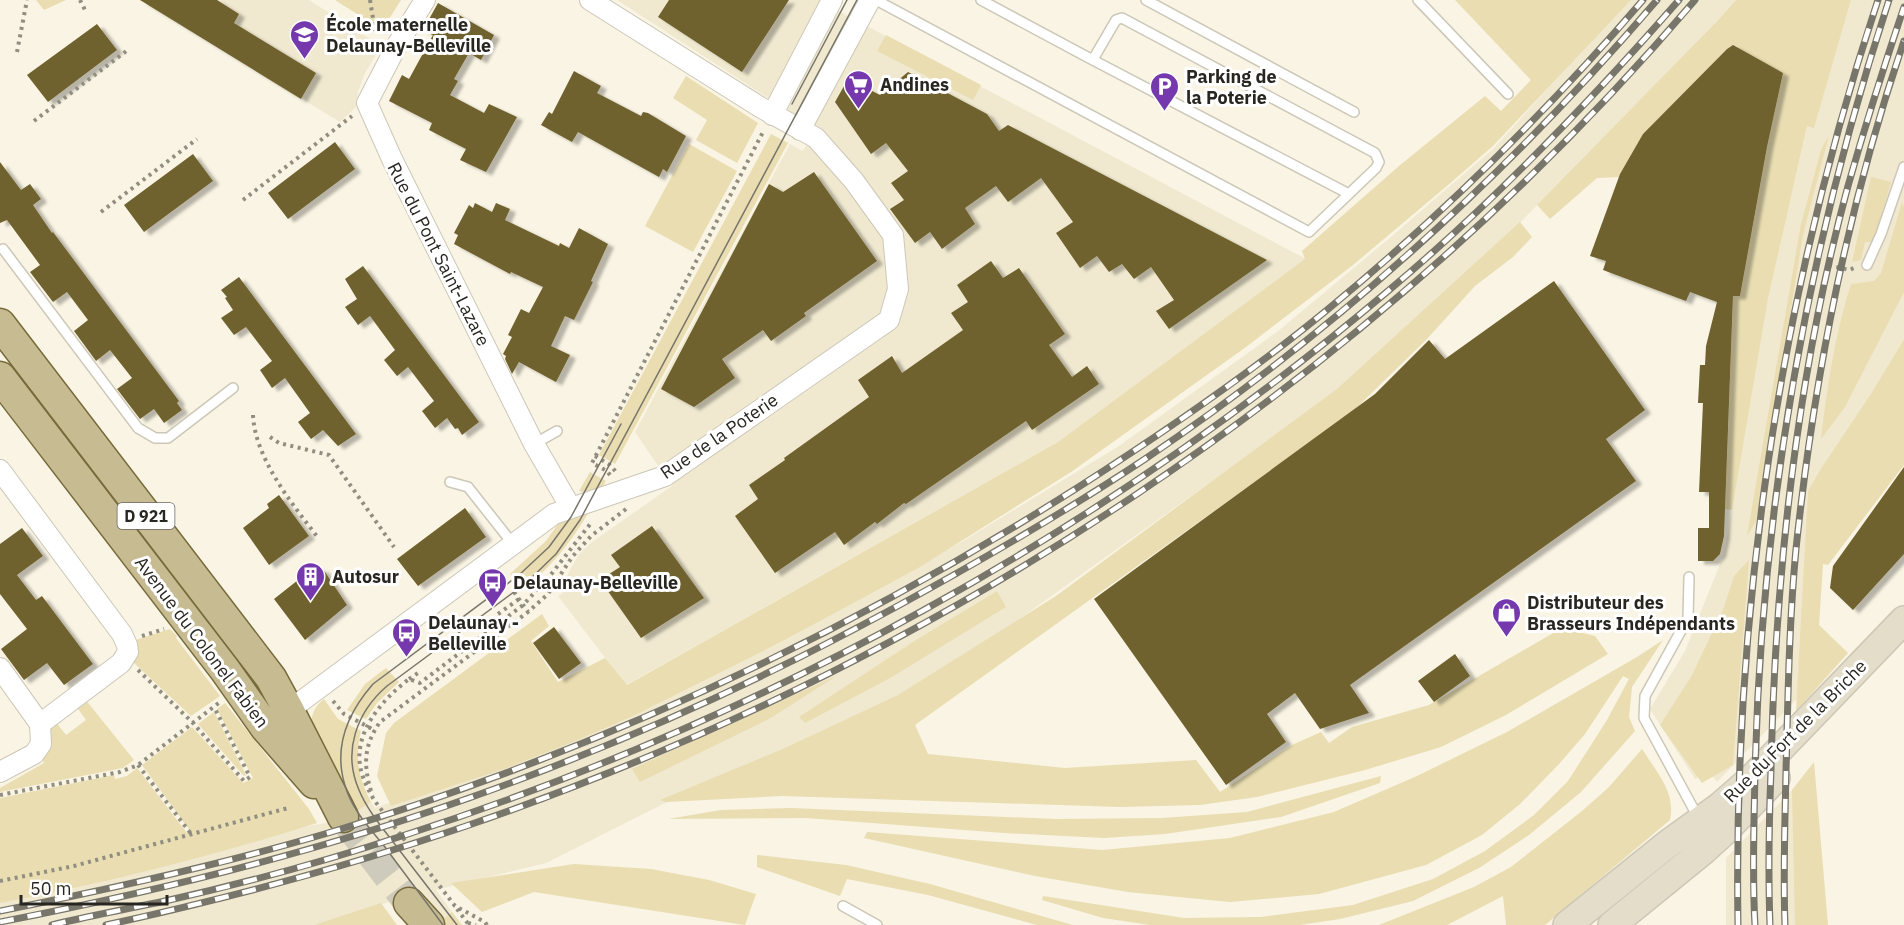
<svg xmlns="http://www.w3.org/2000/svg" width="1904" height="925" font-family="'IBM Plex Sans',sans-serif">
	<defs>
		<filter id="shadow"><feDropShadow dx="6" dy="3.5" stdDeviation="1.5" flood-color="#0004"/></filter>
	</defs>
	<rect width="100%" height="100%" fill="#f9f4e3"/>
	<path fill="#f0e9d0" d="M140,0H309L381,46L365,73L358,92L356,107L340,122Z
		M617,0H818L1306,259L1058,442L626,685L558,596L563,593L560,588L579,554L592,542L672,486L635,432L790,144L803,151L816,129Z
		M1628,0H1736L1720,18L1504,239L1324,401L998,634L905,693L773,763L663,804L546,863L436,890L452,912L437,924L405,897L318,925H0V887L345,819L371,802L375,808L536,749L778,644L963,541L1119,446L1277,332L1392,236L1494,148Z
		M1851,0H1904V339L1872,392L1822,467L1816,624L1843,651L1717,782L1711,774L1695,779L1650,709L1685,651L1724,554L1768,299L1807,126L1814,127Z
		M1800,782L1804,925H1726V858Z"/>
	<path fill="#e9ddb1" d="M36,0H66L44,10Z
		M335,0H401L382,30Z
		M1455,0H1631L1493,146L1448,185L1353,265L1246,347L1071,472L920,567L781,642L633,716L573,742L504,769L391,806L377,776L386,733L394,723L542,614L549,626L531,641L558,682L605,658L627,685L1058,442L1305,259L1302,251L1399,166L1485,96L1501,111L1531,80Z
		M1736,0H1851L1814,128L1807,126L1768,299L1732,510L1725,509L1733,296H1740L1767,147L1783,73L1732,46L1727,49L1650,127L1647,135L1643,134L1641,139L1644,144L1638,143L1619,177L1597,178L1550,219L1537,205L1720,18Z
		M886,35L981,85L973,100L877,51Z
		M686,76L758,123L737,163L696,140L707,120L673,98Z
		M771,134L788,143L615,464L599,455Z
		M1829,135L1803,235L1756,521L1747,536L1801,224L1821,150Z
		M689,144L737,171L693,252L645,226Z
		M1871,177L1891,182L1874,242H1865L1861,260L1852,262Z
		M1902,202L1904,207V292L1845,407L1821,439C1827,387 1835,334 1851,284L1874,281L1881,273Z
		M1520,222L1532,237L1513,257L1475,286L1427,339L1351,413L915,725L928,754L1065,768L1196,760L1220,792L1292,745L1321,732L1329,743L1352,727L1429,705L1562,628L1595,636L1608,654L1506,715L1441,747L1365,770L1257,797L1200,805L1120,807L782,796L666,802L660,800L785,748L898,695L1056,596L1337,389Z
		M1904,339V465L1828,565L1823,564L1819,625L1848,653L1796,711L1808,491L1822,467L1872,392Z
		M590,472L606,481L602,488L583,492L579,491Z
		M589,512C571,542 550,569 522,590L510,574L546,541L558,524Z
		M1749,560L1733,765L1702,783L1660,725L1691,677L1723,610L1734,576Z
		M997,591L1006,607L892,677L805,723L799,717L916,640Z
		M170,629L177,636L176,638L220,696L191,716L133,662L138,650L136,640Z
		M1663,640L1632,687L1629,717L1635,731L1581,792L1529,835L1479,868L1413,901L1340,919L1300,925H1150L1103,918L1042,900L1043,896L1184,918L1261,917L1353,905L1433,879L1485,851L1534,815L1568,781L1607,720L1629,679L1623,676L1585,734L1559,764L1520,804L1482,835L1426,865L1319,894L1230,902L1128,892L1035,876L864,838L867,832L1102,850L1230,838L1334,812L1417,776L1507,732L1637,657Z
		M386,668L399,682L377,703L366,719L347,710L365,684Z
		M838,675L769,719L640,782L632,769Z
		M85,699L134,760L123,768L0,792V788L44,763L41,757L51,726L55,721L66,735L86,720L76,706Z
		M324,699L338,719L361,731C354,757 359,779 371,802L353,814L311,728C311,715 314,707 324,699Z
		M225,703L309,809L317,823C213,856 107,883 0,903V798L114,775L115,779L127,776L137,768L187,833L191,832L142,765L192,727L243,783L253,778L217,709Z
		M214,712L246,775L244,776L198,724Z
		M1642,749C1657,773 1676,792 1670,820L1545,925H1506L1503,896L1447,925H1379L1474,887L1511,867L1582,811L1609,787Z
		M1814,762L1828,925H1795L1792,790Z
		M1381,776L1380,783L1281,817L1165,834L1104,838L1004,833L806,818L668,819L721,810L791,808L1056,819L1162,818L1247,812Z
		M757,855L846,865L930,884L1073,925H1037L928,895L847,879L840,896L757,867Z
		M574,864L651,869L709,880L756,894L745,925L534,892L482,912L451,883Z
		M381,903L397,925H314Z
		M452,912L462,925H437V924Z"/>
	<path fill="#70622f" filter="url(#shadow)" d="M140,0H217L239,14L234,23L316,73L301,99Z
		M669,0H789L742,72L658,17Z
		M438,3L494,35L481,60L469,53L454,79L458,81L450,95L484,113L489,104L517,117L486,172L460,160L466,149L429,130L432,123L389,101L402,75L409,79L433,35L423,30Z
		M97,24L117,50L48,102L27,75Z
		M1733,45L1783,73L1767,147L1740,296H1733L1724,536L1720,554L1713,561H1698V528H1709V492H1699L1703,403H1698L1700,365H1705L1706,346L1717,302L1690,292L1686,301L1603,270L1606,261L1590,256L1620,174L1643,134L1727,49Z
		M574,71L601,86L597,93L641,116L643,112L648,113L686,136L667,172L663,169L659,177L578,132L572,142L541,125L549,112L552,114Z
		M908,72L987,114L999,131L1008,125L1267,260L1169,329L1156,311L1174,300L1151,267L1134,279L1122,264L1109,272L1097,256L1080,268L1056,233L1073,222L1041,178L1008,202L996,186L965,208L975,224L942,249L930,232L915,243L890,209L904,200L891,183L908,171L886,143L871,154L835,102L848,79L880,95Z
		M335,142L355,169L288,219L268,193Z
		M193,154L213,181L144,232L124,205Z
		M0,162L21,190L30,184L41,199L33,205L52,233L53,232L179,401L177,403L182,410L164,423L154,409L140,419L117,389L132,378L110,350L96,361L74,331L88,320L67,292L53,302L30,272L40,265L7,220L0,223Z
		M814,172L877,261L804,313L806,316L771,341L763,330L722,359L735,378L694,407L661,389L769,184L783,192Z
		M475,203L492,212L496,203L510,209L505,220L559,246L560,243L569,248L579,228L608,244L591,281L593,282L574,320L565,316L551,346L570,355L556,382L519,362L512,374L505,359L506,356L503,354L512,337L508,335L521,309L529,313L543,287L511,272L510,274L454,244L458,235L454,233L469,205L473,208Z
		M991,261L1003,278L1019,268L1065,334L1049,345L1072,377L1087,366L1099,384L1032,430L1026,421L906,504L904,503L877,524L875,522L844,545L835,532L775,573L735,516L758,499L749,485L785,460L784,458L869,397L858,380L892,356L902,373L963,330L951,313L968,302L957,285Z
		M363,266L479,422L462,435L458,428L455,429L447,418L435,428L422,411L434,401L408,367L397,376L384,360L395,350L370,316L358,325L345,307L357,299L345,279Z
		M239,277L356,434L338,446L323,430L311,439L298,422L310,413L285,378L272,388L260,370L272,361L246,327L234,335L221,318L233,310L225,298L227,297L221,290Z
		M1554,281L1645,410L1606,439L1636,481L1350,685L1369,713L1320,729L1295,693L1267,714L1286,742L1226,785L1094,599L1375,394L1429,340L1445,359Z
		M1904,467V554L1853,610L1830,588L1833,566Z
		M279,495L309,536L269,565L243,528L269,508L267,504Z
		M465,508L486,537L418,586L397,559Z
		M652,526L704,598L641,638L600,580L620,567L611,555Z
		M22,528L43,556L17,575L36,600L42,596L93,664L64,685L47,663L24,680L1,649L27,629L0,594V544Z
		M312,569H323L347,605L305,640L274,599Z
		M554,627L581,663L559,679L533,643Z
		M1455,654L1470,676L1434,702L1418,681Z"/>
	<g fill="none" stroke-linecap="round" stroke-linejoin="round">
		<path stroke="#cfcbbc" stroke-width="30" stroke-dasharray="30 15" stroke-linecap="butt" d="M343,817L409,903"/>
		<defs>
			<path id="lane" d="M876,0L1309,232L1376,168L1379,162L1375,153L1122,18L1116,20L1095,56L1091,59L981,0
				M1146,0L1354,112
				M1418,0L1508,94
				M1091,59L1349,194
				M3,249L138,428L155,438H168L233,388
				M1867,265L1881,234L1904,167
				M534,444L557,431
				M450,482L468,487L513,544
				M1689,577L1688,618L1645,696L1644,718L1699,819
				M843,906L877,925"/>
			<path id="street" d="M425,0L397,45L367,103L392,159L534,444L571,508
				M772,115L832,0
				M800,130L870,0
				M0,470L122,634L127,645L128,652L121,663L40,724
				M0,668L40,724
				M280,717L554,514L665,476L889,320L898,289L893,235L854,181L816,138L760,107L590,0
				M0,772L34,754L41,744L40,724"/>
			<path id="secondary" d="M1567,925L1669,843L1719,807L1750,780L1904,620
				M1612,925L1704,850L1725,831L1776,778"/>
			<path id="primary" d="M0,324L271,678L289,711L343,817
				M0,377L225,670L266,728L314,783
				M409,903L429,925"/>
		</defs>
		<use href="#lane" stroke="#ccc7b7" stroke-width="12"/>
		<use href="#street" stroke="#ccc7b7" stroke-width="22"/>
		<use href="#secondary" stroke="#ccc7b7" stroke-width="30"/>
		<use href="#primary" stroke="#776a3b" stroke-width="33"/>
		<path stroke="#908d81" stroke-width="4" stroke-dasharray="3 4.5" stroke-linecap="butt" d="M80,0L85,10
			M370,0L375,31
			M17,52L27,0
			M34,121L129,49
			M243,200L352,116
			M101,212L197,139
			M1829,265L1849,270L1854,268
			M253,415C255,459 293,505 319,539
			M270,437L279,443L329,455L394,547
			M595,456L610,465L617,473
			M610,475L607,471L592,463L764,130
			M514,592L528,612
			M498,614L519,599
			M142,636L164,629
			M138,670L192,722L244,781L250,777L214,707
			M409,679L418,673
			M333,701L344,714L374,730
			M138,765L192,835
			M371,791C363,764 364,745 380,722L528,612L548,594L572,557L591,536L626,509
			M0,795L120,772L138,765L220,702
			M0,881L74,866L288,808
			M457,909L469,925
			M468,923L476,925
			M487,925L485,922L455,906L374,800C368,789 362,778 360,765C355,730 383,699 409,679L420,683L523,605L549,577L591,523"/>
		<use href="#lane" stroke="#fff" stroke-width="9"/>
		<use href="#street" stroke="#fff" stroke-width="20"/>
		<use href="#secondary" stroke="#e3ddc9" stroke-width="27"/>
		<use href="#primary" stroke="#c7bb92" stroke-width="30"/>
		<path stroke="#78756a" stroke-width="1.5" d="M792,104L847,0
			M443,925C424,899 404,873 385,847C372,831 356,814 348,794C331,752 345,716 373,684L519,575L549,547L571,517L621,424
			M457,925C438,900 419,876 400,851C386,832 368,812 359,790C342,751 357,712 387,686L526,583L556,554L580,520L857,0"/>
		<defs>
			<path id="rail" d="M0,911C110,889 220,865 328,833C592,753 844,636 1077,488C1163,433 1248,375 1327,310C1441,216 1547,112 1643,0
				M0,922C159,891 317,852 469,798C616,746 758,682 894,608C980,561 1064,513 1145,459C1335,331 1508,174 1657,0
				M52,925C89,916 127,909 165,901C246,883 326,861 405,835C761,720 1102,533 1388,291C1493,203 1589,103 1679,0
				M106,925C229,898 350,866 469,825C939,663 1372,379 1695,0
				M1738,925C1733,612 1779,297 1878,0
				M1755,925C1752,875 1754,824 1755,774C1761,511 1807,249 1889,0
				M1770,925C1768,873 1769,822 1771,770C1775,576 1797,374 1848,186C1865,126 1884,66 1904,7
				M1785,925C1783,874 1785,822 1786,771C1788,697 1789,623 1796,549C1814,377 1848,205 1904,41"/>
		</defs>
		<use href="#rail" stroke="#78756a" stroke-width="7"/>
		<use href="#rail" stroke="#fff" stroke-width="4.5" stroke-dasharray="14" stroke-linecap="butt"/>
	</g>
	<defs>
		<symbol id="school-pin" viewBox="-11 -11 22 30"><path d="M0 17L-7.5 6A9.5 9.5 0 1 1 7.5 6Z" fill="#7538ad" stroke="#fff"/><path d="M0-5L7-2L0 1L-7-2ZM-4 1L0 2.5L4 1V4Q0 6-4 4Z" fill="#fff"/></symbol>
		<symbol id="supermarket-pin" viewBox="-11 -11 22 30"><path d="M0 17L-7.5 6A9.5 9.5 0 1 1 7.5 6Z" fill="#7538ad" stroke="#fff"/><path d="M-6-5.5h2.5l.6 2H6L4.5 2H-2.5L-4.4-4H-6ZM-1.5 3.2a1.3 1.3 0 1 0 .1 0ZM3 3.2a1.3 1.3 0 1 0 .1 0Z" fill="#fff"/></symbol>
		<symbol id="parking-pin" viewBox="-11 -11 22 30"><path d="M0 17L-7.5 6A9.5 9.5 0 1 1 7.5 6Z" fill="#7538ad" stroke="#fff"/><path d="M-3.5-5.5H1a3.5 3.5 0 0 1 0 7H-1V5.5H-3.5ZM-1-3.4V-.6H.8a1.4 1.4 0 0 0 0-2.8Z" fill="#fff"/></symbol>
		<symbol id="building-pin" viewBox="-11 -11 22 30"><path d="M0 17L-7.5 6A9.5 9.5 0 1 1 7.5 6Z" fill="#7538ad" stroke="#fff"/><path d="M-4-6H4V6H1V3H-1V6H-4ZM-2.5-4.3h1.7v1.8h-1.7ZM.8-4.3h1.7v1.8H.8ZM-2.5-1h1.7V.8h-1.7ZM.8-1h1.7V.8H.8Z" fill="#fff"/></symbol>
		<symbol id="bus-pin" viewBox="-11 -11 22 30"><path d="M0 17L-7.5 6A9.5 9.5 0 1 1 7.5 6Z" fill="#7538ad" stroke="#fff"/><path d="M-5-6H5V4H4V6H2V4H-2V6H-4V4H-5ZM-3.5-4V0h7V-4ZM-3.5 1.2v1.5H-2V1.2ZM2 1.2v1.5H3.5V1.2Z" fill="#fff"/></symbol>
		<symbol id="shop-pin" viewBox="-11 -11 22 30"><path d="M0 17L-7.5 6A9.5 9.5 0 1 1 7.5 6Z" fill="#7538ad" stroke="#fff"/><path d="M-5-2.5h2.3a2.7 3.5 0 0 1 5.4 0H5L5.5 6h-11ZM-1.5-2.5h3a1.5 2.3 0 0 0-3 0Z" fill="#fff"/></symbol>
	</defs>
	<g fill-rule="evenodd">
		<use href="#school-pin" x="288" y="18" width="33" height="45"/>
		<use href="#supermarket-pin" x="842" y="68" width="33" height="45"/>
		<use href="#parking-pin" x="1148" y="70" width="33" height="45"/>
		<use href="#building-pin" x="294" y="560" width="33" height="45"/>
		<use href="#bus-pin" x="476" y="566" width="33" height="45"/>
		<use href="#shop-pin" x="1490" y="596" width="33" height="45"/>
		<use href="#bus-pin" x="390" y="616" width="33" height="45"/>
	</g>
	<g text-anchor="middle" dominant-baseline="central" stroke-width="6" stroke-linejoin="round" paint-order="stroke">
		<rect fill="#fff" stroke="#686763" stroke-width="1.5" x="117.5" y="503" width="57" height="26" rx="4.5"/>
		<g font-size="16" font-weight="bold" fill="#282620">
			<text x="146" y="516">D 921</text>
		</g>
		<g font-size="18" font-weight="bold" fill="#282620" stroke="#fff" text-anchor="start">
			<text x="326" y="24">École maternelle<tspan x="326" dy="21">Delaunay-Belleville</tspan></text>
			<text x="1186" y="76">Parking de<tspan x="1186" dy="21">la Poterie</tspan></text>
			<text x="880" y="84">Andines</text>
			<text x="332" y="576">Autosur</text>
			<text x="513" y="582">Delaunay-Belleville</text>
			<text x="1527" y="602">Distributeur des<tspan x="1527" dy="21">Brasseurs Indépendants</tspan></text>
			<text x="428" y="622">Delaunay -<tspan x="428" dy="21">Belleville</tspan></text>
		</g>
		<g font-size="18" fill="#282620" stroke="#fff">
			<text transform="translate(439 254) rotate(63)">Rue du Pont Saint-Lazare</text>
			<text transform="translate(719 436) rotate(-34)">Rue de la Poterie</text>
			<text transform="translate(202 642) rotate(53)">Avenue du Colonel Fabien</text>
			<text transform="translate(1795 731) rotate(-45)">Rue du Fort de la Briche</text>
		</g>
	</g>
	<path d="M21 895v9h146v-9" fill="none" stroke="#282620" stroke-width="3"/>
	<text x="30" y="895" font-size="18" fill="#282620" stroke="#ffffff" stroke-width="4.5" paint-order="stroke">50 m</text>
</svg>
